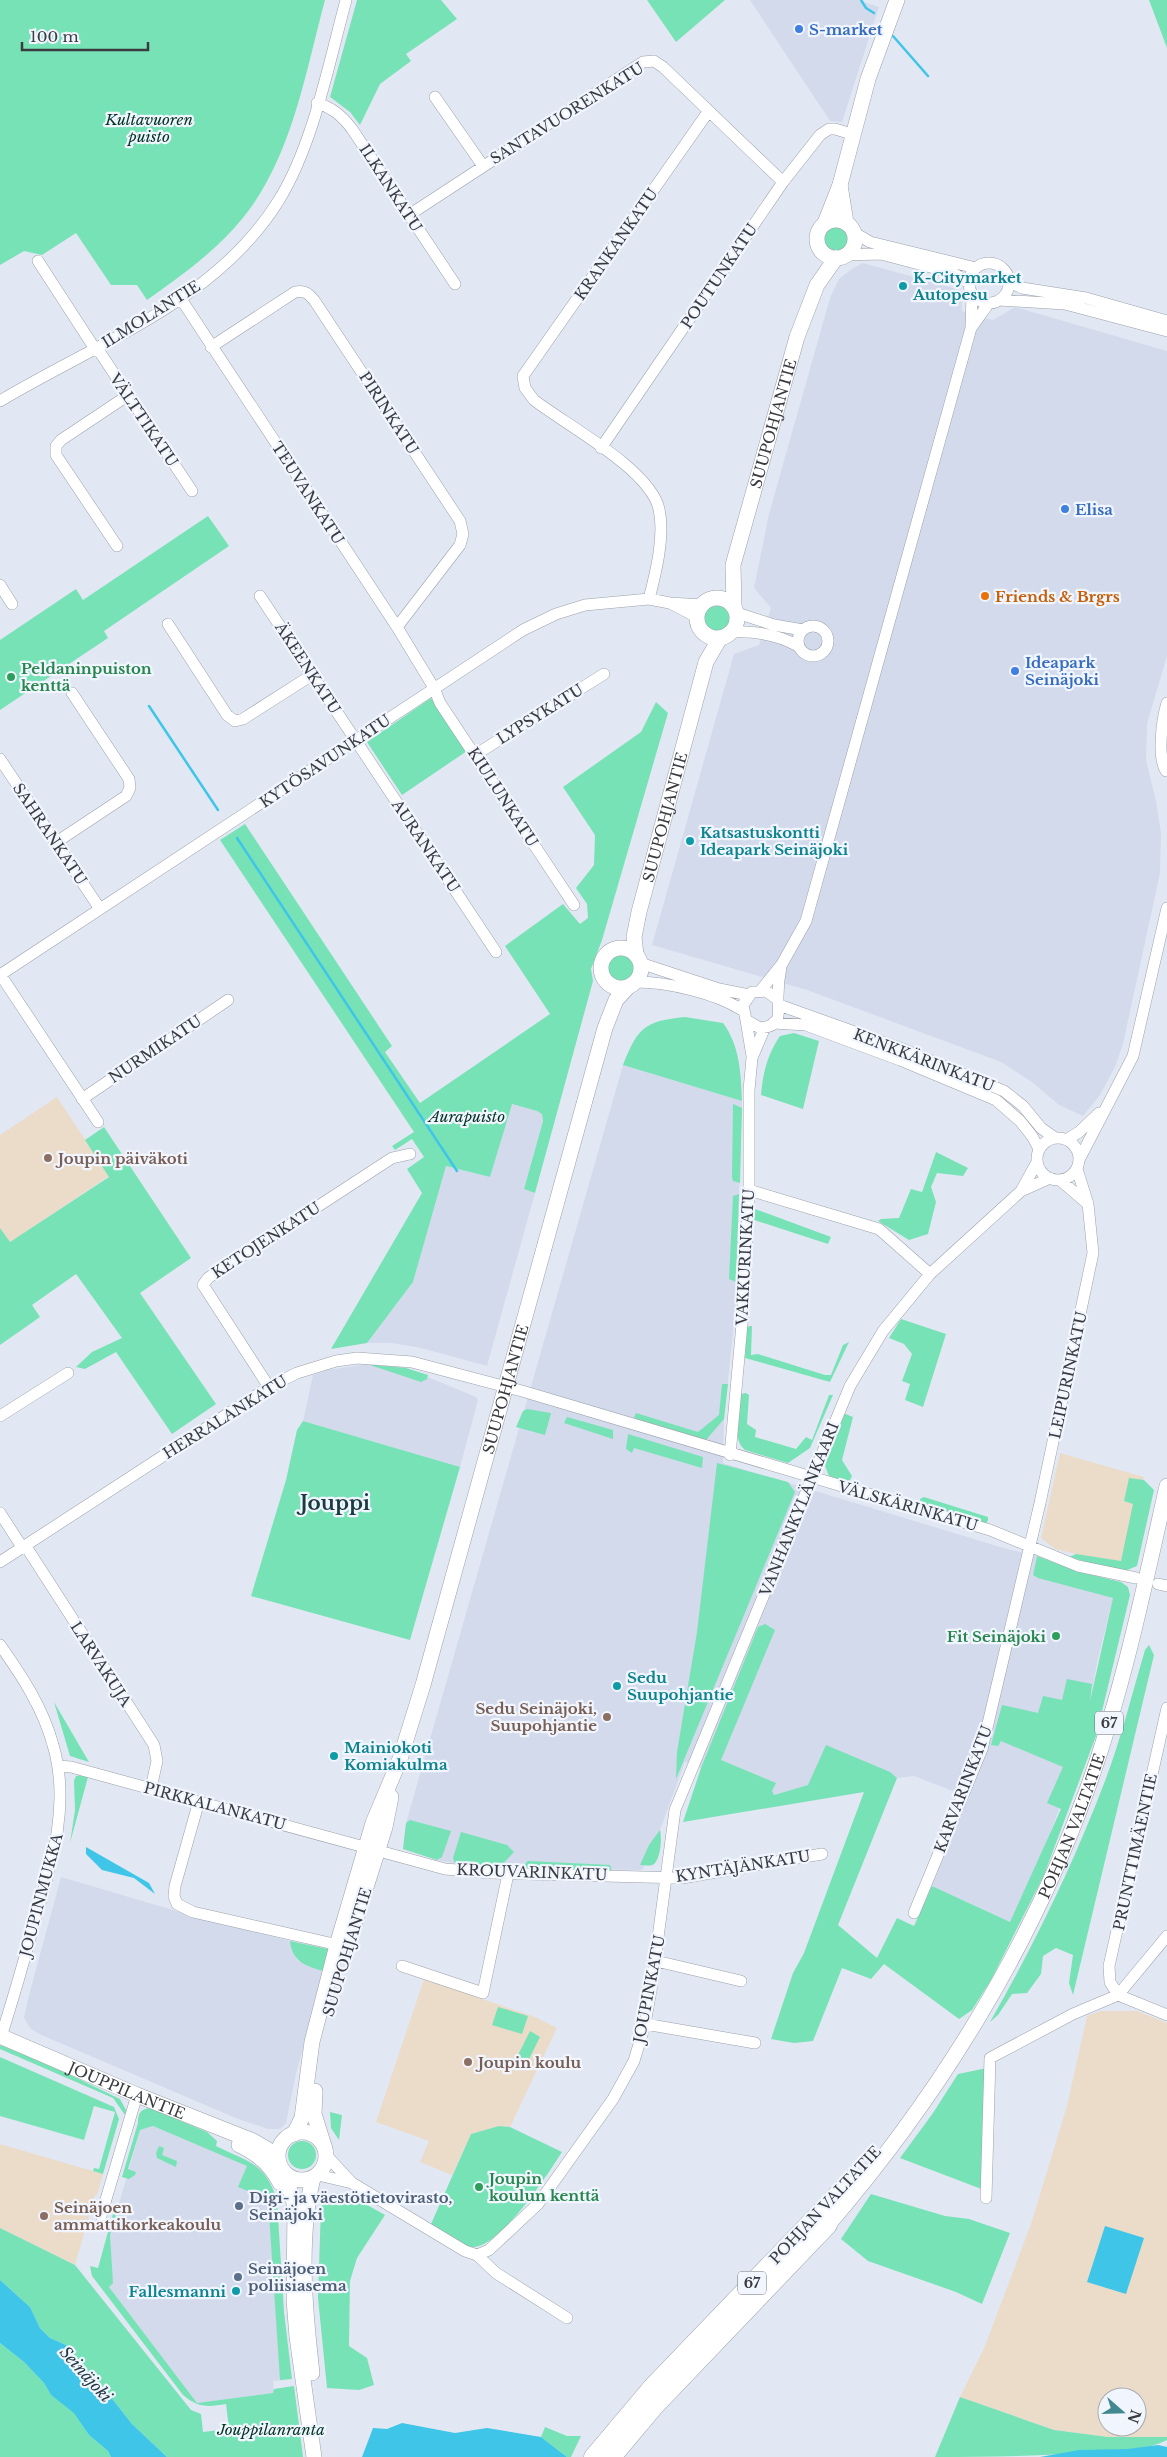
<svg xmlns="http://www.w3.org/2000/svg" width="1167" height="2457" font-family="'Libre Baskerville',serif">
	<rect width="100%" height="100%" fill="#e2e8f3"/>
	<path fill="#d2daec" d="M750,0H858L879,7L842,122L830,121Z
		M863,263L961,290L962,311L980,317L993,320L1015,307L1167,351V656L1147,724L1146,760L1156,801L1161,833L1160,873L1123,1044L1115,1067L1100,1095L1083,1116L1059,1105L1032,1082L1001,1062L807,990L652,945L734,654L759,645L771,608L754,588L769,514L830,298L839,279L853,268Z
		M623,1065L742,1101L735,1313L724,1419L723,1463L1007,1549L1037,1556L1033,1575L1113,1598L1097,1663L1081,1752L1040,1859L1010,1922L932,1886L968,1797L914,1776L897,1778L890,1772L808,1785L774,1795L685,1762L660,1830L655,1863L652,1866L645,1865L642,1870L475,1867L437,1860L403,1849L406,1823Z
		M511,1104L537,1111L542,1114L543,1121L524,1189L535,1193L487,1366L421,1348L392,1343H367L413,1282L446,1166L490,1177Z
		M367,1364L406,1368L476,1397L478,1400L460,1467L303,1421L313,1375L327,1370Z
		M61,1877L183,1913L290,1941L294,1954L298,1961L323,1971L296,2074L286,2123L280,2129H268L238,2119L39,2034L30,2028L24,2018L28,1999Z
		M153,2126L260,2171L274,2200L285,2380L273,2381L274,2393L197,2403L99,2274L140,2130Z"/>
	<path fill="#eadcc9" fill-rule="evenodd" d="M1060,1453L1144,1477L1123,1565L1055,1549L1041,1538Z
		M1100,2011H1137L1167,2023V2437H1108L1054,2430L960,2397L985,2346L1031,2224L1067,2106L1087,2016ZM1107,2397H1137V2427H1107Z"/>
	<path fill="#ebdbc9" d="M57,1097L109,1176L9,1243L0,1228V1135Z
		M424,1979L535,2017L557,2028L510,2127L499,2126L471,2134L452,2175L420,2162L429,2141L376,2122Z
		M0,2144L103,2174L97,2195H95L75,2265L0,2228Z"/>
	<path fill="#77e2b6" d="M0,0H325C305,74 292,158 242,219C216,251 181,276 147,300L137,285H111L76,233L42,255L24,251L0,265Z
		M357,0H441L457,19L406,54L411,61L380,84L360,125L350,112L330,97Z
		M647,0H725L676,42Z
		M1149,0H1167V48Z
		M824 239a12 12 0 1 1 24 0a12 12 0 1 1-24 0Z
		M208,516L229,546L104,631L108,638L0,710V640L76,589L83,600Z
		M703 617a14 14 0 1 1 28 0a14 14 0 1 1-28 0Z
		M431,698L467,751L402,795L367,742Z
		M656,702L668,713L602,940L591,969L593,981L535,1193L524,1189L543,1121L542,1114L537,1111L512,1104L490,1177L446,1166L413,1282L367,1343L331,1349L422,1193L407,1169L424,1157L412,1139L395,1150L392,1146L414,1132L220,840L245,824L392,1046L385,1052L420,1103L550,1014L505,946L563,904L580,924L588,918L587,904L576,888L594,865L595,835L563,787L641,732Z
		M607 968a14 14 0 1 1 28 0a14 14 0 1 1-28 0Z
		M685,1017L723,1023C740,1046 741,1074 742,1101L623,1065C638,1027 645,1021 685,1017Z
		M794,1033L819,1041L803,1109L761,1095C763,1073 767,1055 780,1036Z
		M733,1104L742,1108L740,1183L733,1181L732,1177Z
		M104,1127L191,1258L140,1293L216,1404L172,1434L116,1352L85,1369L76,1367L92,1352L122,1338L76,1274L32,1305L40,1317L0,1345V1228L10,1242L109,1177L85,1140Z
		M936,1152L968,1168L963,1176L937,1173L931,1187L936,1202L928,1234L909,1240L878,1221L881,1219L899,1218L911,1189L922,1192Z
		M739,1194L736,1282L729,1279L733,1196Z
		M755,1209L831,1237L828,1244L754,1220Z
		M901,1319L946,1334L923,1407L905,1400L910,1384L902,1381L912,1354L904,1344L889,1338Z
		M750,1326H752L751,1355L758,1354L825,1375H831L843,1345L849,1342L830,1382L745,1358L747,1327Z
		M367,1364L406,1368L428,1375L427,1379L421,1382Z
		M722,1384H728L724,1419L706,1440L634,1418L636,1413L698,1432L719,1415Z
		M746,1393L749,1395L747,1424L756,1430L755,1437L796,1449L806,1437L812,1440L829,1395H833L810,1448L788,1463L745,1450C731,1440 740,1410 741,1394Z
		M527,1409L551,1413L545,1435L516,1427L523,1411Z
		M843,1413L853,1417L842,1460L852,1476L849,1482L829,1476L824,1463Z
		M567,1417L613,1430V1439L564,1423Z
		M303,1421L460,1467L410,1640L251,1596L286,1480L297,1430Z
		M628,1434L703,1457L702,1468L634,1448L632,1453L626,1449Z
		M717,1463L788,1482L795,1492L676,1779L677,1752L697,1632Z
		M1129,1478L1144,1480L1154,1490L1137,1566L1122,1572L1069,1557L1076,1554L1121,1561L1133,1504L1124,1501Z
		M924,1497L988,1517V1520L986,1524L921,1504L920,1499Z
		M1037,1556L1076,1571L1121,1582L1128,1587L1130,1595L1096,1736L1044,1875L991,1980L972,2010L959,2019L884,1964L871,1979L842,1968L813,2041L794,2043L771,2039L793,1973L804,1953L864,1792L683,1822L701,1768L758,1627L765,1624L775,1630L721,1760L776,1783L772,1791L774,1795L808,1785L826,1745L890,1772L897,1778L838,1925L877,1958L897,1918L914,1926L932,1886L1010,1922L1061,1809L1047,1803L1063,1767L1001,1741L998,1746L991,1745L1002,1705L1038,1713L1043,1696L1062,1700L1067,1679L1092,1684L1090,1701L1113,1598L1038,1578L1033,1575Z
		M1149,1645L1154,1655L1073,1995L1069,1983L1073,1955L1056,1948L1043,1956L1041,1974L1027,1993L1012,1994L998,2015L990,2022C1034,1945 1073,1865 1105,1781C1121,1739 1132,1694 1145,1650Z
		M54,1702L89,1762L70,1756Z
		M82,1775L88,1777L70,1843L75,1810L74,1781L76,1776Z
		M410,1820L451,1831L442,1857L437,1860L403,1849L406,1823Z
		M660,1830C662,1837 661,1862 652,1865C649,1866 644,1865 640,1865L649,1845Z
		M461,1832L507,1845L514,1852L499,1868L455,1864L453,1858Z
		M528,1861L610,1865L612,1871L524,1868V1865Z
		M290,1941L328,1949L323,1971C305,1966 292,1961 290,1941Z
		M498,2007L528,2016L522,2034L492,2025Z
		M530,2031L540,2037L527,2063L517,2057Z
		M0,2045L48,2064L120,2099L126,2110L125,2115L113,2098L0,2049Z
		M0,2057L114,2107L119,2119L103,2174L93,2171L94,2168L99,2169L115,2112L94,2106L84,2140L0,2116Z
		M987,2068L984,2190L900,2158L933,2113L958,2074Z
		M150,2108L207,2132L217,2141L216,2146C248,2162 265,2162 277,2200L284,2312L292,2379L280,2380L268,2199L238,2187L247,2166L153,2126L140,2130L128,2169L136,2172L135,2175L129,2179L122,2177L138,2123C138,2114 140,2109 150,2108Z
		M330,2112L342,2115L339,2140L331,2128Z
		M499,2126L510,2127L562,2152C548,2174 498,2251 471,2247C457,2245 443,2232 431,2224L471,2134Z
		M288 2155a14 14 0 1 1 28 0a14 14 0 1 1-28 0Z
		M159,2146L164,2148L162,2155L177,2161L176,2167L157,2158L156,2153Z
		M338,2193H346L385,2215L357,2258L350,2281L349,2346L367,2358L374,2385L359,2390L327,2388L318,2298L321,2206L325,2199Z
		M871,2194L945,2216L969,2219L1010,2233L982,2304L956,2292L868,2261L841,2239Z
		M114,2210L117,2211L110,2235L113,2283L109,2287L197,2403L273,2393L274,2389L294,2386L303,2457H167L132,2424L102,2386L79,2364L66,2345L50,2338L40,2328L30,2307L0,2280V2228L75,2265L191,2410L201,2414L203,2432L229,2429L226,2404C208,2407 198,2408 183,2395L92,2276L90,2266L98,2268Z
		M0,2343L24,2362L44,2383L51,2395L74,2412L89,2435L108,2451L111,2457H0Z
		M960,2397L1054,2430L1108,2437H1167V2440C1148,2450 1124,2450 1103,2451C1047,2456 992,2457 935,2457Z
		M545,2427L567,2436H581L571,2457H567L541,2437Z"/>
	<path fill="#3ec5e8" d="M86,1847L149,1883L155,1894L134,1878L102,1870L86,1854Z
		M1105,2226L1144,2238L1126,2294L1087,2282Z
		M0,2280L30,2307L40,2328L50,2338L66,2345L79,2364L102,2386L132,2424L167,2457H111L108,2451L89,2435L74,2413L51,2395L44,2383L24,2362L0,2343Z
		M402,2423L455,2433L487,2428L541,2437L567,2457H362L373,2428L387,2429Z
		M1158,2445L1167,2447V2457H1040L1079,2450L1128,2449Z"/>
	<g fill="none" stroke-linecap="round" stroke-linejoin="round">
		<path stroke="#3ec5e8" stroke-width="2.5" d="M861,0L866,8L874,13
			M893,36L928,76
			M149,706L218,810
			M237,838L457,1171"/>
		<defs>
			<path id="minor" d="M435,97L483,166
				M317,103C333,108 342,116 352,129L455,284
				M409,215L643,62L654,61L663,67L783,182
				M853,232L870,242L976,268
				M846,255L881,254L953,273L969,283
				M38,261L95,349
				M969 283a20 20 0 1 1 40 0a20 20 0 1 1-40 0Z
				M1008,281L1022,288L1086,298L1167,321
				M181,299L397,627L434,688L440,703L574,905
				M999,300L1065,304L1167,331
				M971,328L989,303
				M211,347L295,292C304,290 308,293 314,300L460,521L463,534L460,545L397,627
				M97,348L192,491
				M0,401C98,342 216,302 279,200C313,145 329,63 346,0
				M601,448L783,182L820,135L829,129H835L852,134
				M117,546L56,455V446L61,440L127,396
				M0,585L12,604
				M260,596L496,952
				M649,599C656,572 665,536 659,509C650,469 566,425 534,400L525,388L523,376L708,112
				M670,603L697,617
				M737,613L774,625L803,630
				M168,624L227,715L235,721L243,719L312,675
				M798 641a15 15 0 1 1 30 0a15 15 0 1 1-30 0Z
				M732,632C756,631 777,634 798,646
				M475,755L604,674
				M0,759L100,909
				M1166,771C1157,757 1162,719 1167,703
				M55,843L126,796L130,788L129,779L72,693
				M640,963L719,989L749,995
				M0,974L98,1122
				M0,975L523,630L556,614L585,605L649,599L670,603L702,605
				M636,982C667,982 716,993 742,1010
				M761,990L782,964L806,921L971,328L972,294
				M777,999L766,991L752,992L743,1005L746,1020L760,1028C785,1026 777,1011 778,996C778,986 779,977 781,967
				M779,1005L905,1050L1004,1091L1023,1106L1041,1128L1055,1138
				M746,1020L752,1056
				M773,1023L806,1025L900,1060L996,1100L1020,1121L1032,1136L1039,1149
				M82,1099L228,1000
				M1037 1159a21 21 0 1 1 42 0a21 21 0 1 1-42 0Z
				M1068,1139L1079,1132L1099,1113
				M1080,1158L1133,1056L1167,908
				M1060,1180L1088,1204
				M749,1190L879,1229L930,1274
				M1021,1191L1037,1162
				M269,1387L203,1285L208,1278L392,1158L410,1154
				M0,1416L68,1373
				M730,1455L743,1313L749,1190V1090L752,1058L765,1027
				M0,1513L22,1547
				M25,1545L154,1745L157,1761L151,1788
				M0,1562L269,1387L297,1373L336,1361L357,1358L412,1362L522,1391L990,1530L1078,1566L1136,1578
				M1158,1584L1167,1586
				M0,1645C22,1676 43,1708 53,1745C71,1805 51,1866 34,1924C24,1961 13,1999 1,2037
				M58,1766L71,1767L445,1869L492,1873L682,1878L822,1854
				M199,1801L175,1886L174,1896L177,1904L193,1912L347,1947
				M914,1913L982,1749L1040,1503L1093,1253L1088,1204L1077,1169
				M656,1961L741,1981
				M402,1966L483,1993L508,1874
				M1118,1995L1110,1982L1109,1966L1167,1708
				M1118,1995L1167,2015
				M645,2024L755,2043
				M327,2156L352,2183L465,2251L477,2255L489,2250L538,2204L613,2099L634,2061L645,2024L651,1990L675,1810L850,1386L883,1331L930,1274L1021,1191L1050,1178
				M318,2175L352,2183
				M986,2198L990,2058L1073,2014L1118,1995L1167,1936
				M101,2216L137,2095
				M477,2255L496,2273L567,2318"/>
			<g id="major">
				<path d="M840,185L846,223"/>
				<circle cx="836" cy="239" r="19"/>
				<path d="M825,223L840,185L868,79L897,0"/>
				<circle cx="717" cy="618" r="20"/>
				<path id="s1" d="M734,606L733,565L797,337L817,285L836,258"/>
				<circle cx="621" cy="968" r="20"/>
				<path id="s2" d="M636,955L634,937L639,912L706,662L720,638"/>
				<path d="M350,1938L385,1827L391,1797"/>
				<path id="s3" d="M0,2036L137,2095L253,2141L270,2151L278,2160"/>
				<path d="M315,2091L314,2114L324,2146"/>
				<circle cx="302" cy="2156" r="24"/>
				<path id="s4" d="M294,2134L302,2118L312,2042L337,1945L373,1823L400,1759L423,1685L605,1028L616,1000L628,987"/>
				<path d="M239,2145C257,2153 271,2165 280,2183"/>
				<path d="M284,2172L295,2206L294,2300L297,2337L314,2457"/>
				<path id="s5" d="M828,2225C938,2097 1030,1949 1087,1790C1123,1691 1144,1588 1167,1486"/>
				<path d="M312,2373C305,2312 298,2238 313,2178"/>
			</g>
			<path id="highway" d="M593,2457L652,2387L852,2179
				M612,2457L655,2406L828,2225"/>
		</defs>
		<use href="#minor" stroke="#9ba0aa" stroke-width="12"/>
		<use href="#major" stroke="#9ba0aa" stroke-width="16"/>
		<use href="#highway" stroke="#9ba0aa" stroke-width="19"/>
		<use href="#minor" stroke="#fff" stroke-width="11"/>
		<use href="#major" stroke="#fff" stroke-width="15"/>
		<use href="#highway" stroke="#fff" stroke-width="18"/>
	</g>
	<g fill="#3f7fe0" stroke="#f1f5fe" stroke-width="2">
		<circle cx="799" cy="29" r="5"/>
		<circle cx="1065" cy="509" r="5"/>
		<circle cx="1015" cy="671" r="5"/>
	</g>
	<g fill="#0f9aa8" stroke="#f1f5fe" stroke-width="2">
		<circle cx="903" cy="286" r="5"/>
		<circle cx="690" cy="841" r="5"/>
		<circle cx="617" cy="1686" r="5"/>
		<circle cx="334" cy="1756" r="5"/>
		<circle cx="236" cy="2291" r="5"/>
	</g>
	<circle fill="#e8710a" stroke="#f1f5fe" stroke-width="2" cx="985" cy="596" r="5"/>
	<g fill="#2e9e5b" stroke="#f1f5fe" stroke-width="2">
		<circle cx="11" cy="677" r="5"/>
		<circle cx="1056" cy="1636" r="5"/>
		<circle cx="479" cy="2187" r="5"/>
	</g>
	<g fill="#8d6e63" stroke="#f1f5fe" stroke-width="2">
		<circle cx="48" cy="1158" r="5"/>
		<circle cx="607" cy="1717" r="5"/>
		<circle cx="468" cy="2062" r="5"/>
		<circle cx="44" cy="2216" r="5"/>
	</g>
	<g fill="#5c6f8a" stroke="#f1f5fe" stroke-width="2">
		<circle cx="239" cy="2206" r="5"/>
		<circle cx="238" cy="2277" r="5"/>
	</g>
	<g text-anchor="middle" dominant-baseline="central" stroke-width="4.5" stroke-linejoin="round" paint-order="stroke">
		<g fill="#f1f5fe" stroke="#707379" stroke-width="1">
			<rect x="1095" y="1711.5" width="28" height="23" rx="4"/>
			<rect x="738" y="2271.5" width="28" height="23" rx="4"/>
		</g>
		<g font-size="14" font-weight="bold" fill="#393b40">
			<text x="1109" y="1723">67</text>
			<text x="752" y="2283">67</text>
		</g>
		<g font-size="15" font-weight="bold" fill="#366cbe" stroke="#f1f5fe" text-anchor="start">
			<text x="809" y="29">S-market</text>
			<text x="1075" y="509">Elisa</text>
			<text x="1025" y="662">Ideapark<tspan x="1025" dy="17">Seinäjoki</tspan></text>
		</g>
		<g font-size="15" fill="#393b40" stroke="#f1f5fe">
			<text transform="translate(567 113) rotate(-32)">SANTAVUORENKATU</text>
			<text transform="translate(391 188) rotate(57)">ILKANKATU</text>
			<text transform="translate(616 244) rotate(-55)">KRANKANKATU</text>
			<text transform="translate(719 276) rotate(-56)">POUTUNKATU</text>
			<text transform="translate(151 314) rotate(-32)">ILMOLANTIE</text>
			<text transform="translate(389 413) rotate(57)">PIRINKATU</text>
			<text transform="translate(144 420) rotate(56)">VÄLTTIKATU</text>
			<text stroke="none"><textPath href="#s1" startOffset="188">SUUPOHJANTIE</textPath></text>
			<text transform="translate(308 493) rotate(57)">TEUVANKATU</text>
			<text transform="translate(308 668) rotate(57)">ÄKEENKATU</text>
			<text transform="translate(540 714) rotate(-32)">LYPSYKATU</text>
			<text transform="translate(325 761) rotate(-34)">KYTÖSAVUNKATU</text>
			<text transform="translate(503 797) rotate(57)">KIULUNKATU</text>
			<text stroke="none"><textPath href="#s2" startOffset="142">SUUPOHJANTIE</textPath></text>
			<text transform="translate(50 834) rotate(56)">SAHRANKATU</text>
			<text transform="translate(426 846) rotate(56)">AURANKATU</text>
			<text transform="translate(155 1049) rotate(-34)">NURMIKATU</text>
			<text transform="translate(924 1060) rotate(21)">KENKKÄRINKATU</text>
			<text transform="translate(266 1240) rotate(-33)">KETOJENKATU</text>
			<text transform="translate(745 1257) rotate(-87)">VAKKURINKATU</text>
			<text transform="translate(1068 1375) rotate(-78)">LEIPURINKATU</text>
			<text stroke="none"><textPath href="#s4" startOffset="776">SUUPOHJANTIE</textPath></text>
			<text transform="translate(225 1417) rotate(-32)">HERRALANKATU</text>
			<text transform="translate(908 1506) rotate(16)">VÄLSKÄRINKATU</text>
			<text transform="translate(799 1509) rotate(-68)">VANHANKYLÄNKAARI</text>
			<text transform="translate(101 1664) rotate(57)">LARVAKUJA</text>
			<text transform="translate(963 1789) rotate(-69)">KARVARINKATU</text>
			<text transform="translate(215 1806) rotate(15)">PIRKKALANKATU</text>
			<text stroke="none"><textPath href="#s5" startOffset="470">POHJAN VALTATIE</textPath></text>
			<text transform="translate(1135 1852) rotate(-78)">PRUNTTIMÄENTIE</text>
			<text transform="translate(743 1866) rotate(-9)">KYNTÄJÄNKATU</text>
			<text transform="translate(532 1872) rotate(2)">KROUVARINKATU</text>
			<text transform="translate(41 1895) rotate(-75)">JOUPINMUKKA</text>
			<text transform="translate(347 1952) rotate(-73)">SUUPOHJANTIE</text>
			<text transform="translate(649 1989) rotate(-79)">JOUPINKATU</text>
			<text stroke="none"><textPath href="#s3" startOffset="138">JOUPPILANTIE</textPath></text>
			<text transform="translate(825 2205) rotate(-47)">POHJAN VALTATIE</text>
		</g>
		<g font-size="15" font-style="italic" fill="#003423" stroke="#f1f5fe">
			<text x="149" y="119">Kultavuoren<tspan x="149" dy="17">puisto</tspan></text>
			<text x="467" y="1116">Aurapuisto</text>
			<text x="271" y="2429">Jouppilanranta</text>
		</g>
		<g font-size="15" font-weight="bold" fill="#0d838f" stroke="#f1f5fe" text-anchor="start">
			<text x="913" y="277">K-Citymarket<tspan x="913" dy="17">Autopesu</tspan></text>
			<text x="700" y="832">Katsastuskontti<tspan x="700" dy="17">Ideapark Seinäjoki</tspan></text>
			<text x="627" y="1677">Sedu<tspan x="627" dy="17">Suupohjantie</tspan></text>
			<text x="344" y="1747">Mainiokoti<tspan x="344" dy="17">Komiakulma</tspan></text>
			<text x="226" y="2291" text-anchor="end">Fallesmanni</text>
		</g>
		<g font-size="15" font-weight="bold" fill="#c56008" stroke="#f1f5fe" text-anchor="start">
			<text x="995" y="596">Friends &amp; Brgrs</text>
		</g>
		<g font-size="15" font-weight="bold" fill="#27864d" stroke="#f1f5fe" text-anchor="start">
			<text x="21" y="668">Peldaninpuiston<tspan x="21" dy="17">kenttä</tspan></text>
			<text x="1046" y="1636" text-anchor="end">Fit Seinäjoki</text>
			<text x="489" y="2178">Joupin<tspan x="489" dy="17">koulun kenttä</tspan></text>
		</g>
		<g font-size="15" font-weight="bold" fill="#785e54" stroke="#f1f5fe" text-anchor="start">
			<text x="58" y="1158">Joupin päiväkoti</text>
			<text x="597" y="1708" text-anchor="end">Sedu Seinäjoki,<tspan x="597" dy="17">Suupohjantie</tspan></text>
			<text x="478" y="2062">Joupin koulu</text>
			<text x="54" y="2207">Seinäjoen<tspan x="54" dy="17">ammattikorkeakoulu</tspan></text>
		</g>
		<g font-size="15" font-weight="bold" fill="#4e5e75" stroke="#f1f5fe" text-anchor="start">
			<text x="249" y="2197">Digi- ja väestötietovirasto,<tspan x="249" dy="17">Seinäjoki</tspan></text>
			<text x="248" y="2268">Seinäjoen<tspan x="248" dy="17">poliisiasema</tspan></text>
		</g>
		<g font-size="16" font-style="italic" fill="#22383f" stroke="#f1f5fe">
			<text transform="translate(86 2374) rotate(48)">Seinäjoki</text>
		</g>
		<g font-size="20" font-weight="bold" fill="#1a3c40" stroke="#f1f5fe">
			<text x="335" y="1503">Jouppi</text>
		</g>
	</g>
	<g transform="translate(1122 2412) rotate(110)"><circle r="24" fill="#f1f5fe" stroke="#a7abb2"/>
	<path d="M0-4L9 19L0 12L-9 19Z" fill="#418891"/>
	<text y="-8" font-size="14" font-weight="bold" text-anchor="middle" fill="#393b40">N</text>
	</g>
	<path d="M22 42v8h126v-8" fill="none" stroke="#393b40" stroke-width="2.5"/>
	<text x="30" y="42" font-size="15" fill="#393b40" stroke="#f1f5fe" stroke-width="4" paint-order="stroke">100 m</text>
</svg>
